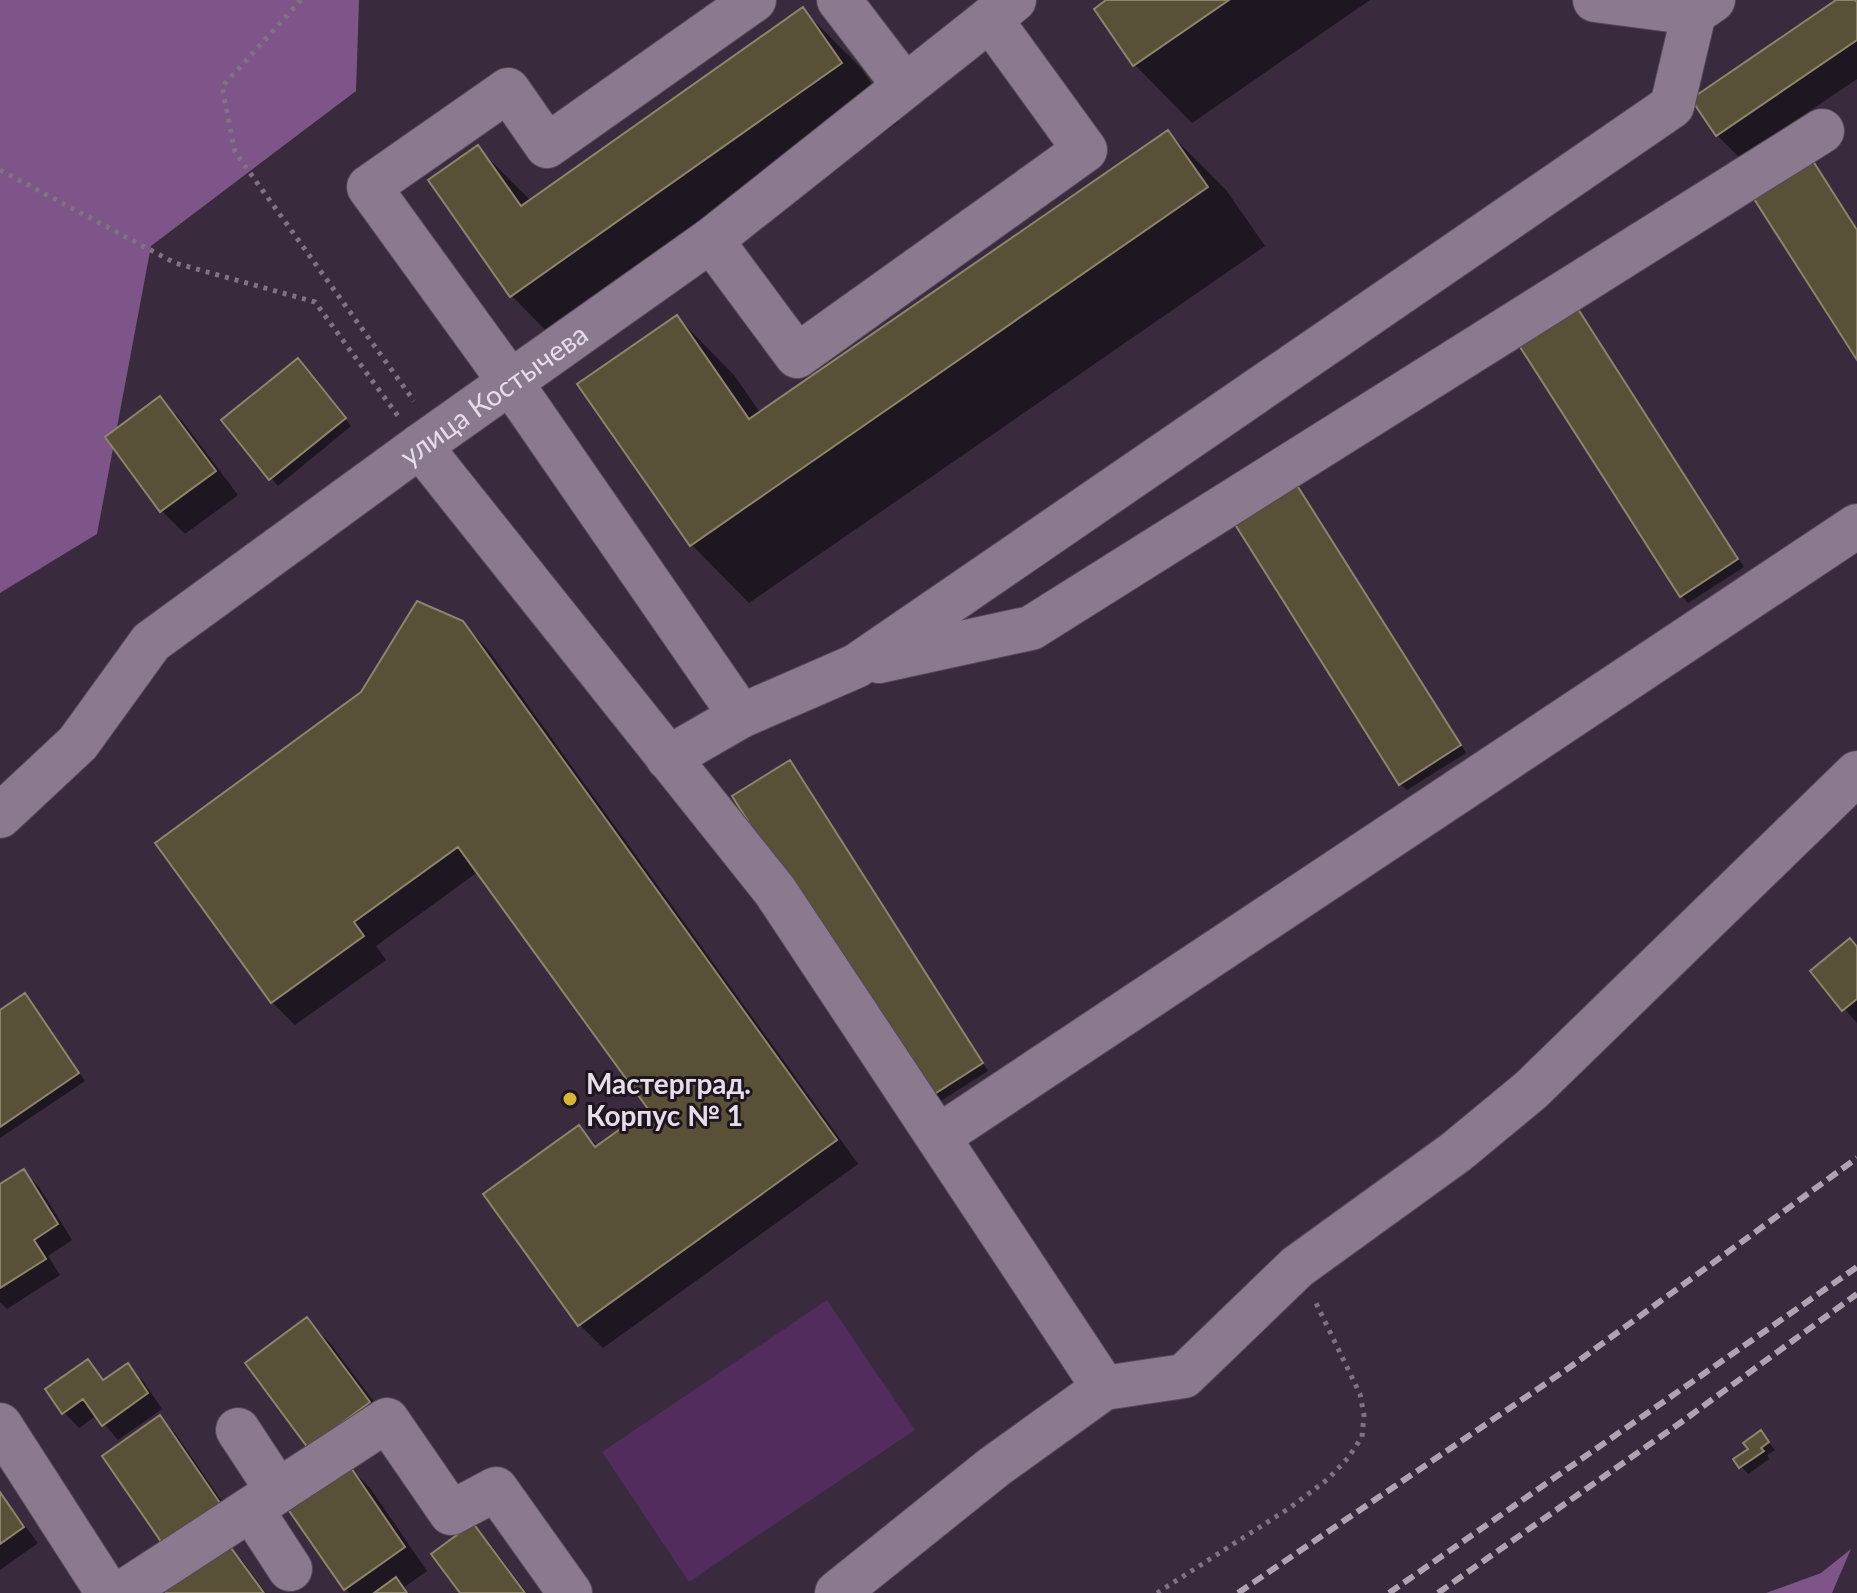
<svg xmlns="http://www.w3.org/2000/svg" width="1857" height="1593" font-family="Lato,sans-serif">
	<rect width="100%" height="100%" fill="#392a3d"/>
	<path fill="#522c5c" d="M827,1300L915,1430L689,1582L602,1452Z"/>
	<path fill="#7e5589" d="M0,0H359L356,91L151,246L97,534L0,593Z
		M1851,1549L1832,1593H1766L1821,1573Z"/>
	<path fill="#0007" d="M1110,0H1370L1192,123L1135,65L1097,9Z
		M1839,0L1857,1V79L1740,158L1717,135Z
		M802,9L860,67L899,122L569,354L512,296L431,181L478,148L531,201Z
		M1168,132L1226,190L1265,246L749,603L692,545L580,384L677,317L734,375L761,414Z
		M1813,160L1857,229V357L1750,188Z
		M1571,301L1578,308L1744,567L1688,603L1681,595Z
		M304,368L351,426L278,486L224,421Z
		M160,399L183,422L238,495L185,534L161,510Z
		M1293,482L1300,489L1466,753L1407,790L1400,783Z
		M461,622L486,647L858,1164L603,1348L580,1325L486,1195L579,1128L599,1147L651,1110L479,871L376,946L386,960L295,1025L272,1002Z
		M790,762L797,769L988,1071L933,1106Z
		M1857,948V1023L1812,971Z
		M25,995L85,1081L0,1138V1012Z
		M24,1172L39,1187L72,1240L48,1256L60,1275L7,1309L0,1302V1187Z
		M307,1320L330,1343L392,1426L347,1465L370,1488L427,1571L403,1588L409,1593H350L345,1589L336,1472Z
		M88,1362L106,1381L127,1366L143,1381L162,1409L118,1440L97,1415L79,1428L64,1412Z
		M160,1418L175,1433L234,1519L179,1557Z
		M1761,1433L1775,1450L1767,1455L1769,1459L1748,1474L1736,1460L1751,1450Z
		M0,1493L38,1543L0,1570Z
		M473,1525L488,1541L527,1593H463Z
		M226,1544L241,1559L266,1593H169Z"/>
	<path fill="#595038" stroke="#8e846b" stroke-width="2" d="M1106,0H1229L1133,66L1094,9Z
		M1836,0H1855L1857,2V40L1716,136L1691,99Z
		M803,7L842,63L510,297L428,180L478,145L521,206Z
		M1168,130L1208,187L690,546L577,384L677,315L749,419Z
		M1806,150L1857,230V360L1747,188Z
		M1571,298L1738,559L1680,597L1513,336Z
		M298,358L346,418L269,480L221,420Z
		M160,396L216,471L160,512L105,437Z
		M1293,479L1461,745L1399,785L1231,518Z
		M417,601L463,621L837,1140L578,1326L483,1194L579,1125L595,1147L648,1109L458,847L354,922L364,936L271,1003L155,843L361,692Z
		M790,760L983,1063L925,1100L732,796Z
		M1850,938L1857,947V999L1842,1011L1810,971Z
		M25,993L79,1073L0,1127V1010Z
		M24,1169L58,1224L34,1240L46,1259L0,1288V1184Z
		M307,1317L370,1402L308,1448L245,1363Z
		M88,1359L103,1380L128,1363L148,1393L102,1426L83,1399L62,1414L45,1389Z
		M160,1415L220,1503L162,1543L102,1456Z
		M1761,1430L1769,1442L1761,1448L1764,1451L1739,1468L1733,1459L1748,1449L1743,1443Z
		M347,1462L405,1547L344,1590L285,1505Z
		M0,1492L24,1527L0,1544Z
		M473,1523L525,1593H460L431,1554Z
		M226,1541L264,1593H166L163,1588Z
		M396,1577L407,1593H374Z"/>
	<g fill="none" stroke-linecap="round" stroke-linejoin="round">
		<defs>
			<g id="minor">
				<path d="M754,0L547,146L508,90L369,187L511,383L741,716L856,666L1672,106L1694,13"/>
				<path d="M839,0L904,85"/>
				<path d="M1595,0L1694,13L1713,0"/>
				<path d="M711,240L797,356L1085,150L990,19"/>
				<path d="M420,446L775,891L1104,1388"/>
				<path d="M879,661L1031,628L1822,131"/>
				<path d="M668,758L741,716"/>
				<path id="s1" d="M0,816L78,743L151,642L420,446L711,240L1014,0"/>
				<path d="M938,1137L1857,526"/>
				<path d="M0,1425L108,1593"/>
				<path d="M238,1430L278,1491"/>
				<path d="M251,1509L290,1569"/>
				<path d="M122,1593L387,1420L451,1513L496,1489L570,1593"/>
				<path d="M837,1593L994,1467L1104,1388L1184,1376L1297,1267L1456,1152L1531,1090L1857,773"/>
			</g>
		</defs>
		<use href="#minor" stroke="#544857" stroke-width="46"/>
		<path stroke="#7f7282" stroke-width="5" stroke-dasharray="4 6" stroke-linecap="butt" d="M301,0L222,87L235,152L414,401
			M0,170L175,263L315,302L398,416
			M1157,1593L1291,1507L1328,1479L1348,1458L1362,1437L1364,1415L1360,1394L1315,1301"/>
		<use href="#minor" stroke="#8a798f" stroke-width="44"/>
		<path stroke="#afa3b2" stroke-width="6" stroke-dasharray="12 6" stroke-linecap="butt" d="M1238,1593L1570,1367L1857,1158
			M1389,1593L1857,1267
			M1438,1593L1680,1423L1857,1294"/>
	</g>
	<circle fill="#dbb233" stroke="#1d161e" stroke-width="3" cx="570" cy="1099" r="8"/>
	<g text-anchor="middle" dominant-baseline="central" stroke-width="6" stroke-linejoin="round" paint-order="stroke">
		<g font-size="28" fill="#e7ddea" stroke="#1d161e">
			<text stroke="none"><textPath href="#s1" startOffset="654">улица Костычева</textPath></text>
		</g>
		<g font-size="28" font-weight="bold" fill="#e7ddea" stroke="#1d161e" text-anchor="start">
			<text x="586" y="1083">Мастерград.<tspan x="586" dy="32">Корпус № 1</tspan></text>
		</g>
	</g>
</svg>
